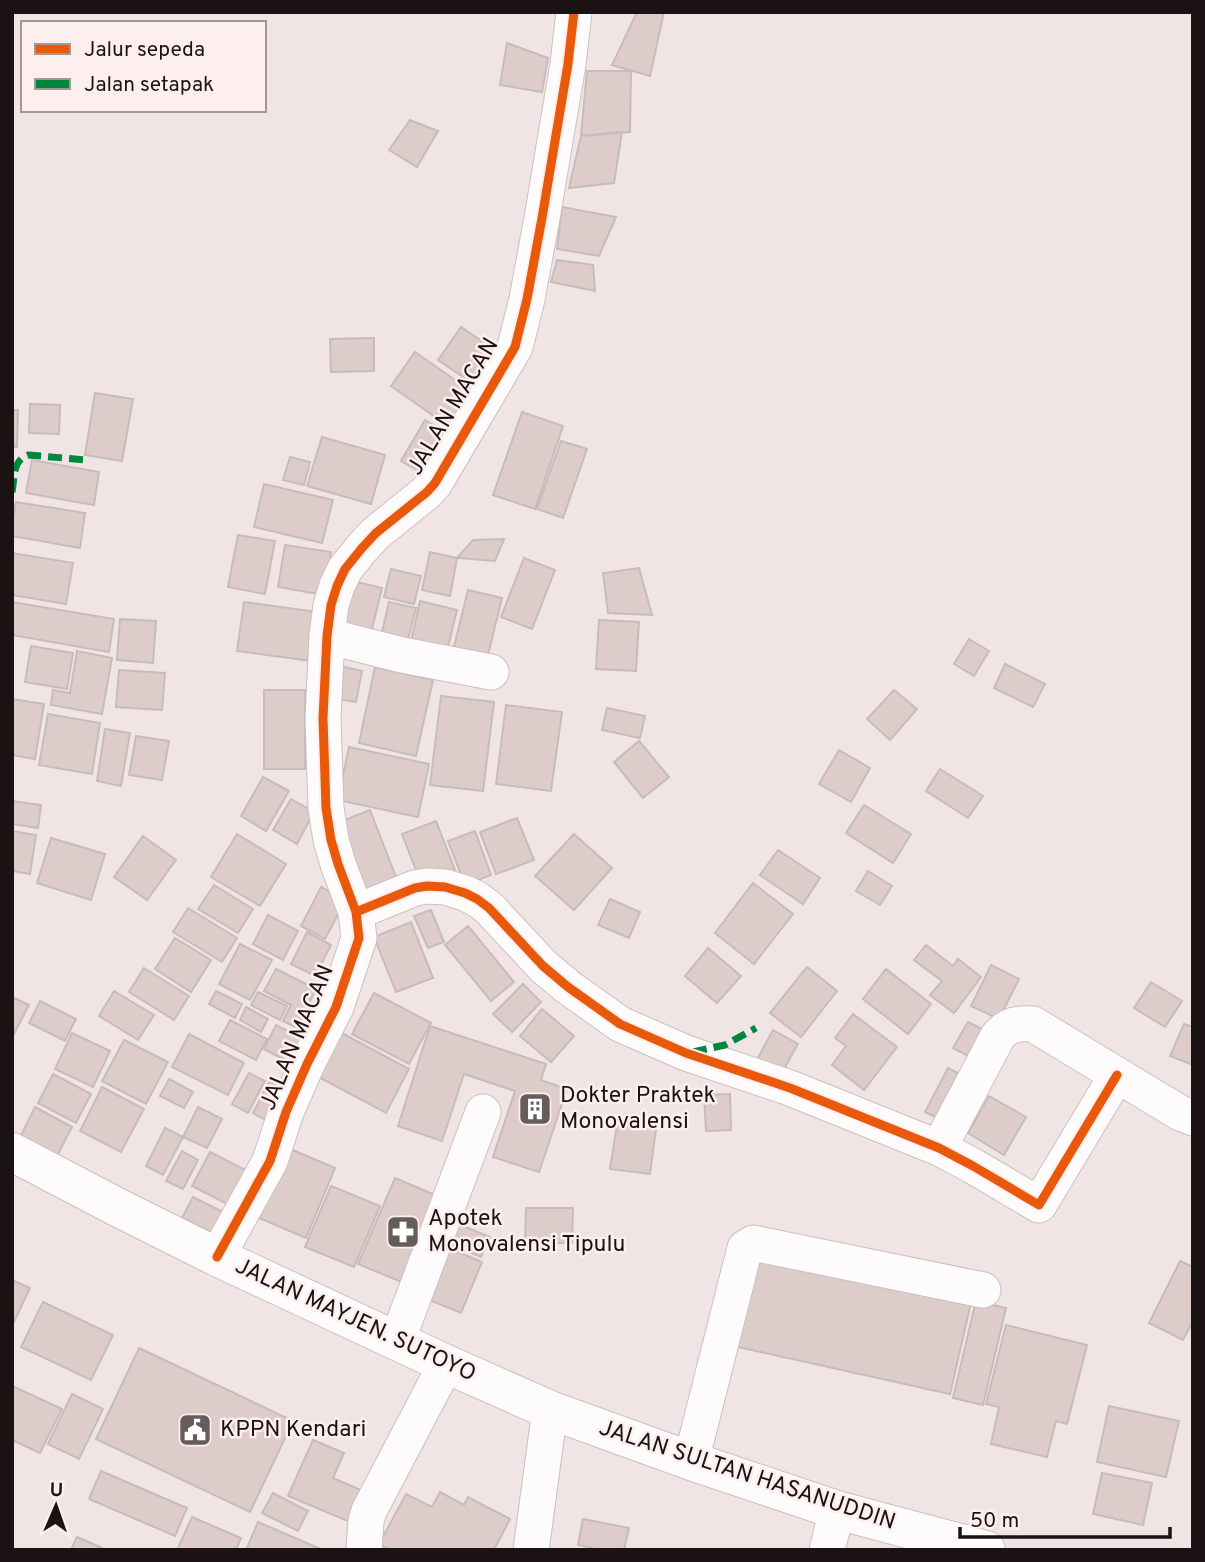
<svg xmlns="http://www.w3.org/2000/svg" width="1205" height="1562" font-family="Overpass,sans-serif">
	<rect width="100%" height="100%" fill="#f1e4e4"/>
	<path fill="#decccb" stroke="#c6bcbc" stroke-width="2" d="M637,12H664L650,76L612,65Z
		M507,43L548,58L542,92L500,85Z
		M587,71H631L630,132L581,136Z
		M410,120L438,131L417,167L389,150Z
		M622,132L614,183L569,188L581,136Z
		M562,207L616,217L599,256L557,249Z
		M557,260L593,265L595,291L551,282Z
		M461,327L507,358L484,391L438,360Z
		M374,338V371L331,372L330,339Z
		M415,352L478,396L454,430L391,386Z
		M95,393L133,399L122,461L85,455Z
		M30,404L60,405L59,434L29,433Z
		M12,410H18L17,447L12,446Z
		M522,412L563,426L535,509L493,495Z
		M425,420L458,439L434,480L401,461Z
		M322,437L385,455L371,504L307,486Z
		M561,441L587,449L563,518L537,509Z
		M290,457L310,462L304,485L283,480Z
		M32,460L99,472L94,505L26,493Z
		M264,484L333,500L322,543L254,527Z
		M16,502L85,513L80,548L12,536V524Z
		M238,535L275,541L265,594L228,587Z
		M504,539L495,561L457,558L473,540Z
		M285,545L331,552L324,595L278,587Z
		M430,552L457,558L450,596L422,590Z
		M12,553L73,563L66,604L12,595Z
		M524,558L555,570L532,629L501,617Z
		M639,568L652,615L608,613L603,573Z
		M391,569L421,576L414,604L384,597Z
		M348,580L382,588L369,641L336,633Z
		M468,590L502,598L485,667L451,659Z
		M420,601L457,610L446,655L410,646Z
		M12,602L114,619L109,652L12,635Z
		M244,602L325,613L319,662L237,651Z
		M389,602L416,608L405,651L379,645Z
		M120,619L156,621L153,663L117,660Z
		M599,620L639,622L636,671L596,669Z
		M969,639L989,651L974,676L954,664Z
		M31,646L73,653L67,689L25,682Z
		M77,651L112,658L102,714L51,705L53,690L70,693Z
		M1005,664L1045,684L1033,707L994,688Z
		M340,666L362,671L356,702L333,698Z
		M375,667L433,680L416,756L359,743Z
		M119,670L165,673L162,710L116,707Z
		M264,690H305V769H264Z
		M894,690L917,709L890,740L867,719Z
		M441,696L494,702L483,791L430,785Z
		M12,699L44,704L35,759L12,755Z
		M506,705L562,712L551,791L496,784Z
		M607,708L645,716L640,738L602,730Z
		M48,714L100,723L92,774L39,765Z
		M105,729L130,733L121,786L97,781Z
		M136,736L169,741L162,780L129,775Z
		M639,741L669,777L643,798L614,762Z
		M349,747L429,764L418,817L338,800Z
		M839,750L870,768L851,802L819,784Z
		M940,769L983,796L968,818L926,791Z
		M263,777L289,791L266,831L241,816Z
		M291,799L314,812L297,844L273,830Z
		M12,801L41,805L38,828L12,824Z
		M864,805L911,834L893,863L846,833Z
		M370,810L399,885L363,899L334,824Z
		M517,818L534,860L496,874L480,832Z
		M436,821L455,870L421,883L402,834Z
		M12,831L36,835L30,874L12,871Z
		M475,831L491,875L465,885L448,841Z
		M237,834L286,864L260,906L211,877Z
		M574,834L612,868L574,910L535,876Z
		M143,836L176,860L147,900L114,877Z
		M51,838L105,854L91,900L37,883Z
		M778,850L820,878L803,904L760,875Z
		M868,871L892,886L880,905L856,891Z
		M753,883L793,914L754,964L715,933Z
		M214,885L253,909L238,933L198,909Z
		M321,887L346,900L325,939L301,926Z
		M610,899L640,912L629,938L598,925Z
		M188,908L237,938L222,962L173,932Z
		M431,910L444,942L428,948L414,916Z
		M268,915L298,931L283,960L253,944Z
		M411,922L433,978L396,992L374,937Z
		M468,926L514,982L491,1001L445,945Z
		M307,932L331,945L315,976L291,964Z
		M175,938L211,960L191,992L155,969Z
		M240,944L272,960L250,1000L219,984Z
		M926,945L953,966L958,959L981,977L954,1013L930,995L942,981L914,960Z
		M708,948L741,976L717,1003L685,976Z
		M991,965L1019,979L999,1019L971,1006Z
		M807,967L837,991L801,1037L770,1013Z
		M144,968L189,996L174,1020L129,992Z
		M276,969L316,989L297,1028L283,1021L291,1005L264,991Z
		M886,969L931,1004L908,1034L863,999Z
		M1151,982L1182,1001L1165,1027L1134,1008Z
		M523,984L541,1002L512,1032L493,1014Z
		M114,991L154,1015L138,1040L99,1016Z
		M216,991L242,1004L235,1018L209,1004Z
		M258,992L287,1006L280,1020L251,1005Z
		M374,993L431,1023L409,1064L352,1034Z
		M12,997L29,1005L12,1038Z
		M40,1001L76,1019L65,1041L29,1023Z
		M246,1007L268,1019L261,1032L240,1020Z
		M542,1009L574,1036L551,1062L520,1036Z
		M853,1014L897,1047L864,1090L832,1065L846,1046L835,1038Z
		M230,1020L267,1039L256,1060L219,1041Z
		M968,1022L990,1033L976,1060L953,1048Z
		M1184,1024L1193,1027V1065L1170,1056Z
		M276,1025L312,1044L300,1068L264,1049Z
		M430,1026L546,1064L541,1080L567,1089L539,1172L493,1157L515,1091L464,1074L442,1141L398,1126Z
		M336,1030L409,1069L386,1113L313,1074Z
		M773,1030L798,1044L780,1076L755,1063Z
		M72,1033L110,1051L93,1087L55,1069Z
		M189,1034L244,1063L228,1095L172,1067Z
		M124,1040L168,1062L146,1104L102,1081Z
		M948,1068L971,1080L947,1123L925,1112Z
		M249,1073L265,1081L248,1113L232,1104Z
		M53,1074L91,1094L76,1123L38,1103Z
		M169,1079L193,1092L184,1108L160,1096Z
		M269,1082L287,1091L271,1123L253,1113Z
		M102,1087L144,1109L121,1152L80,1131Z
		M730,1094L731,1130L706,1131L704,1095Z
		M989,1096L1026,1117L1004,1155L968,1133Z
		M35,1107L72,1127L57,1156L20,1137Z
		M198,1107L222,1119L207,1148L183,1137Z
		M617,1124L656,1129L650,1174L610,1169Z
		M165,1128L183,1137L163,1175L146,1166Z
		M288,1148L335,1168L306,1238L259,1218Z
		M182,1151L198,1160L183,1189L166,1181Z
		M210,1152L259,1177L241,1211L192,1186Z
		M395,1178L447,1200L411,1286L358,1264Z
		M331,1186L380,1206L354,1267L305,1247Z
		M193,1197L233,1217L222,1238L182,1218Z
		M526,1208H573L572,1243H525Z
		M458,1224L490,1237L481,1257L450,1244Z
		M448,1248L482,1262L461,1313L427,1299Z
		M750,1249L972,1298L950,1394L729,1345Z
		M1180,1261L1193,1267V1321L1183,1340L1149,1323Z
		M12,1280L30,1288L12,1326Z
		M976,1301L1006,1308L983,1405L953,1398Z
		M43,1302L113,1335L91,1380L21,1347Z
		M1006,1325L1087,1345L1067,1424L1056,1421L1047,1457L991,1444L999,1407L986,1404Z
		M139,1348L293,1421L250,1512L96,1439Z
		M12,1386L62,1409L40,1453L12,1440Z
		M72,1394L103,1409L79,1459L48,1444Z
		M1109,1406L1179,1421L1166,1477L1097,1462Z
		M313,1440L344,1453L333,1478L363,1491L350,1522L288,1496Z
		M101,1471L187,1508L175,1536L89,1499Z
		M1102,1473L1152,1483L1143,1525L1093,1514Z
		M440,1492L464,1505L468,1497L510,1519L494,1550H390L379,1544L406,1494L432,1507Z
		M273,1493L308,1511L298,1531L262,1513Z
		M192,1517L241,1538L236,1550H177Z
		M583,1519L629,1528L624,1550H601L578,1545Z
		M258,1522L323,1550H246Z
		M77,1537L102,1548V1550H71Z"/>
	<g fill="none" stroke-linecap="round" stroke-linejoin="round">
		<defs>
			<path id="minor" d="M327,636L402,655L491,672
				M356,912L415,888L427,886L445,887L465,893L477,899L489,908L543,966L568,987L620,1024L686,1053L790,1088L939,1148L973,1166L1039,1205L1117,1075
				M939,1148L998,1036C1009,1024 1018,1023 1033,1024L1180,1113L1193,1118
				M217,1257L270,1161L286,1112L307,1064L336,1007L359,938L356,912L338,864L331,840L326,808L323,718L327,636L331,605L337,586L345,569L362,548L376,533L427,492L435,483L515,347L527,299L542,218L568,64L574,12
				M397,1341L483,1112
				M691,1461L745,1248L753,1243L983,1290
				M364,1550L366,1521L369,1511L446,1364
				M531,1550L550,1410
				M827,1550L837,1510"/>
			<path id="highway" d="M12,1152L117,1207L217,1257L446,1364L550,1410L691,1461L837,1510L986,1550"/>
		</defs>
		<use href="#minor" stroke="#cac0bf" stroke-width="37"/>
		<use href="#highway" stroke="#cac0bf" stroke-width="40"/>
		<use href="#minor" stroke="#fdfbfb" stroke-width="35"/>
		<use href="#highway" stroke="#fdfbfb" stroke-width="38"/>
		<path stroke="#00873e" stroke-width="7" stroke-dasharray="14 7" stroke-linecap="butt" d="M12,492C15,477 12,461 28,455L87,460
			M693,1052L725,1045L756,1028"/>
		<defs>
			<path id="cycleway" d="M356,912L415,888L427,886L445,887L465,893L477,899L489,908L543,966L568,987L620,1024L686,1053L790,1088L939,1148L973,1166L1039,1205L1117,1075
				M217,1257L270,1161L286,1112L307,1064L336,1007L359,938L356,912L338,864L331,840L326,808L323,718L327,636L331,605L337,586L345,569L362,548L376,533L427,492L435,483L515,347L527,299L542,218L568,64L574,12"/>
		</defs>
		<use href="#cycleway" stroke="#fdefee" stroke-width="13"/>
		<use href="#cycleway" stroke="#e8590c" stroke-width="9"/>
	</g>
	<defs>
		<symbol id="building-square" viewBox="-11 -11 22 22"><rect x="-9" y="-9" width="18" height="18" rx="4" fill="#665c5c" stroke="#fdefee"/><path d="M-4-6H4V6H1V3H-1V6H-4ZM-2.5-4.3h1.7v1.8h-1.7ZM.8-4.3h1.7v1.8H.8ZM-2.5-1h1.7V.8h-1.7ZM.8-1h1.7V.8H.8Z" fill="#fff"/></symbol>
		<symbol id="pharmacy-square" viewBox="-11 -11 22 22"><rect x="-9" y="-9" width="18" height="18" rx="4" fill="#665c5c" stroke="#fdefee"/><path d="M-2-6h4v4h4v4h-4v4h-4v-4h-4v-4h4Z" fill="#fff"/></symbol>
		<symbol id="civic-square" viewBox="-11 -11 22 22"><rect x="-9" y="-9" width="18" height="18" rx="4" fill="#665c5c" stroke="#fdefee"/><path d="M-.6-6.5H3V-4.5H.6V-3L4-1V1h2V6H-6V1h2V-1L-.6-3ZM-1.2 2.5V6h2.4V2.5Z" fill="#fff"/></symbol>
	</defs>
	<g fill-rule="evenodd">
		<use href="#building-square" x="516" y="1090" width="38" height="38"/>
		<use href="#pharmacy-square" x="384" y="1213" width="38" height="38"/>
		<use href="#civic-square" x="176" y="1411" width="38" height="38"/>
	</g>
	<g text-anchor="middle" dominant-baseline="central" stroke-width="5" stroke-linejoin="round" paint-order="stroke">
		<g font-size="23" fill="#1b1313" stroke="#fdefee">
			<text transform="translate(454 407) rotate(-59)">JALAN MACAN</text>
			<text transform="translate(298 1038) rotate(-67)">JALAN MACAN</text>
			<text transform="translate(355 1321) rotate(25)">JALAN MAYJEN. SUTOYO</text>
			<text transform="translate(747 1476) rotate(18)">JALAN SULTAN HASANUDDIN</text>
		</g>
		<g font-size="23" fill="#1b1313" stroke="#fdefee" text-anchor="start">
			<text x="560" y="1096">Dokter Praktek<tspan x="560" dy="26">Monovalensi</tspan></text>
			<text x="428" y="1219">Apotek<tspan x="428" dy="26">Monovalensi Tipulu</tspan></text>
			<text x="220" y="1430">KPPN Kendari</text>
		</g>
	</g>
	<rect width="1205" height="1562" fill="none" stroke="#1b1313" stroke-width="28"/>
	<rect x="21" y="21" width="245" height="91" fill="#fdefee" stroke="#a39796" stroke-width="2"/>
	<rect x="35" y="44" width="35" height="10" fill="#e8590c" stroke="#a39796" stroke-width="2"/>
	<text x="84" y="56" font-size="21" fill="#1b1313">Jalur sepeda</text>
	<rect x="35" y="79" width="35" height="10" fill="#00873e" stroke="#a39796" stroke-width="2"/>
	<text x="84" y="91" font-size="21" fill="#1b1313">Jalan setapak</text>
	<g transform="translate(56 1506) rotate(2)" stroke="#fdefee" stroke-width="5" paint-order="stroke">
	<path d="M0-5L12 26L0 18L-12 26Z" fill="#1b1313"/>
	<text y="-10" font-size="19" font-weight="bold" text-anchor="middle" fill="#1b1313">U</text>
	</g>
	<path d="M960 1527v10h210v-10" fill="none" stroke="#1b1313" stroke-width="3.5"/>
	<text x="970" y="1527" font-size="21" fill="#1b1313" stroke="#fdefee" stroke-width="5" paint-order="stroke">50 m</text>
</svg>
